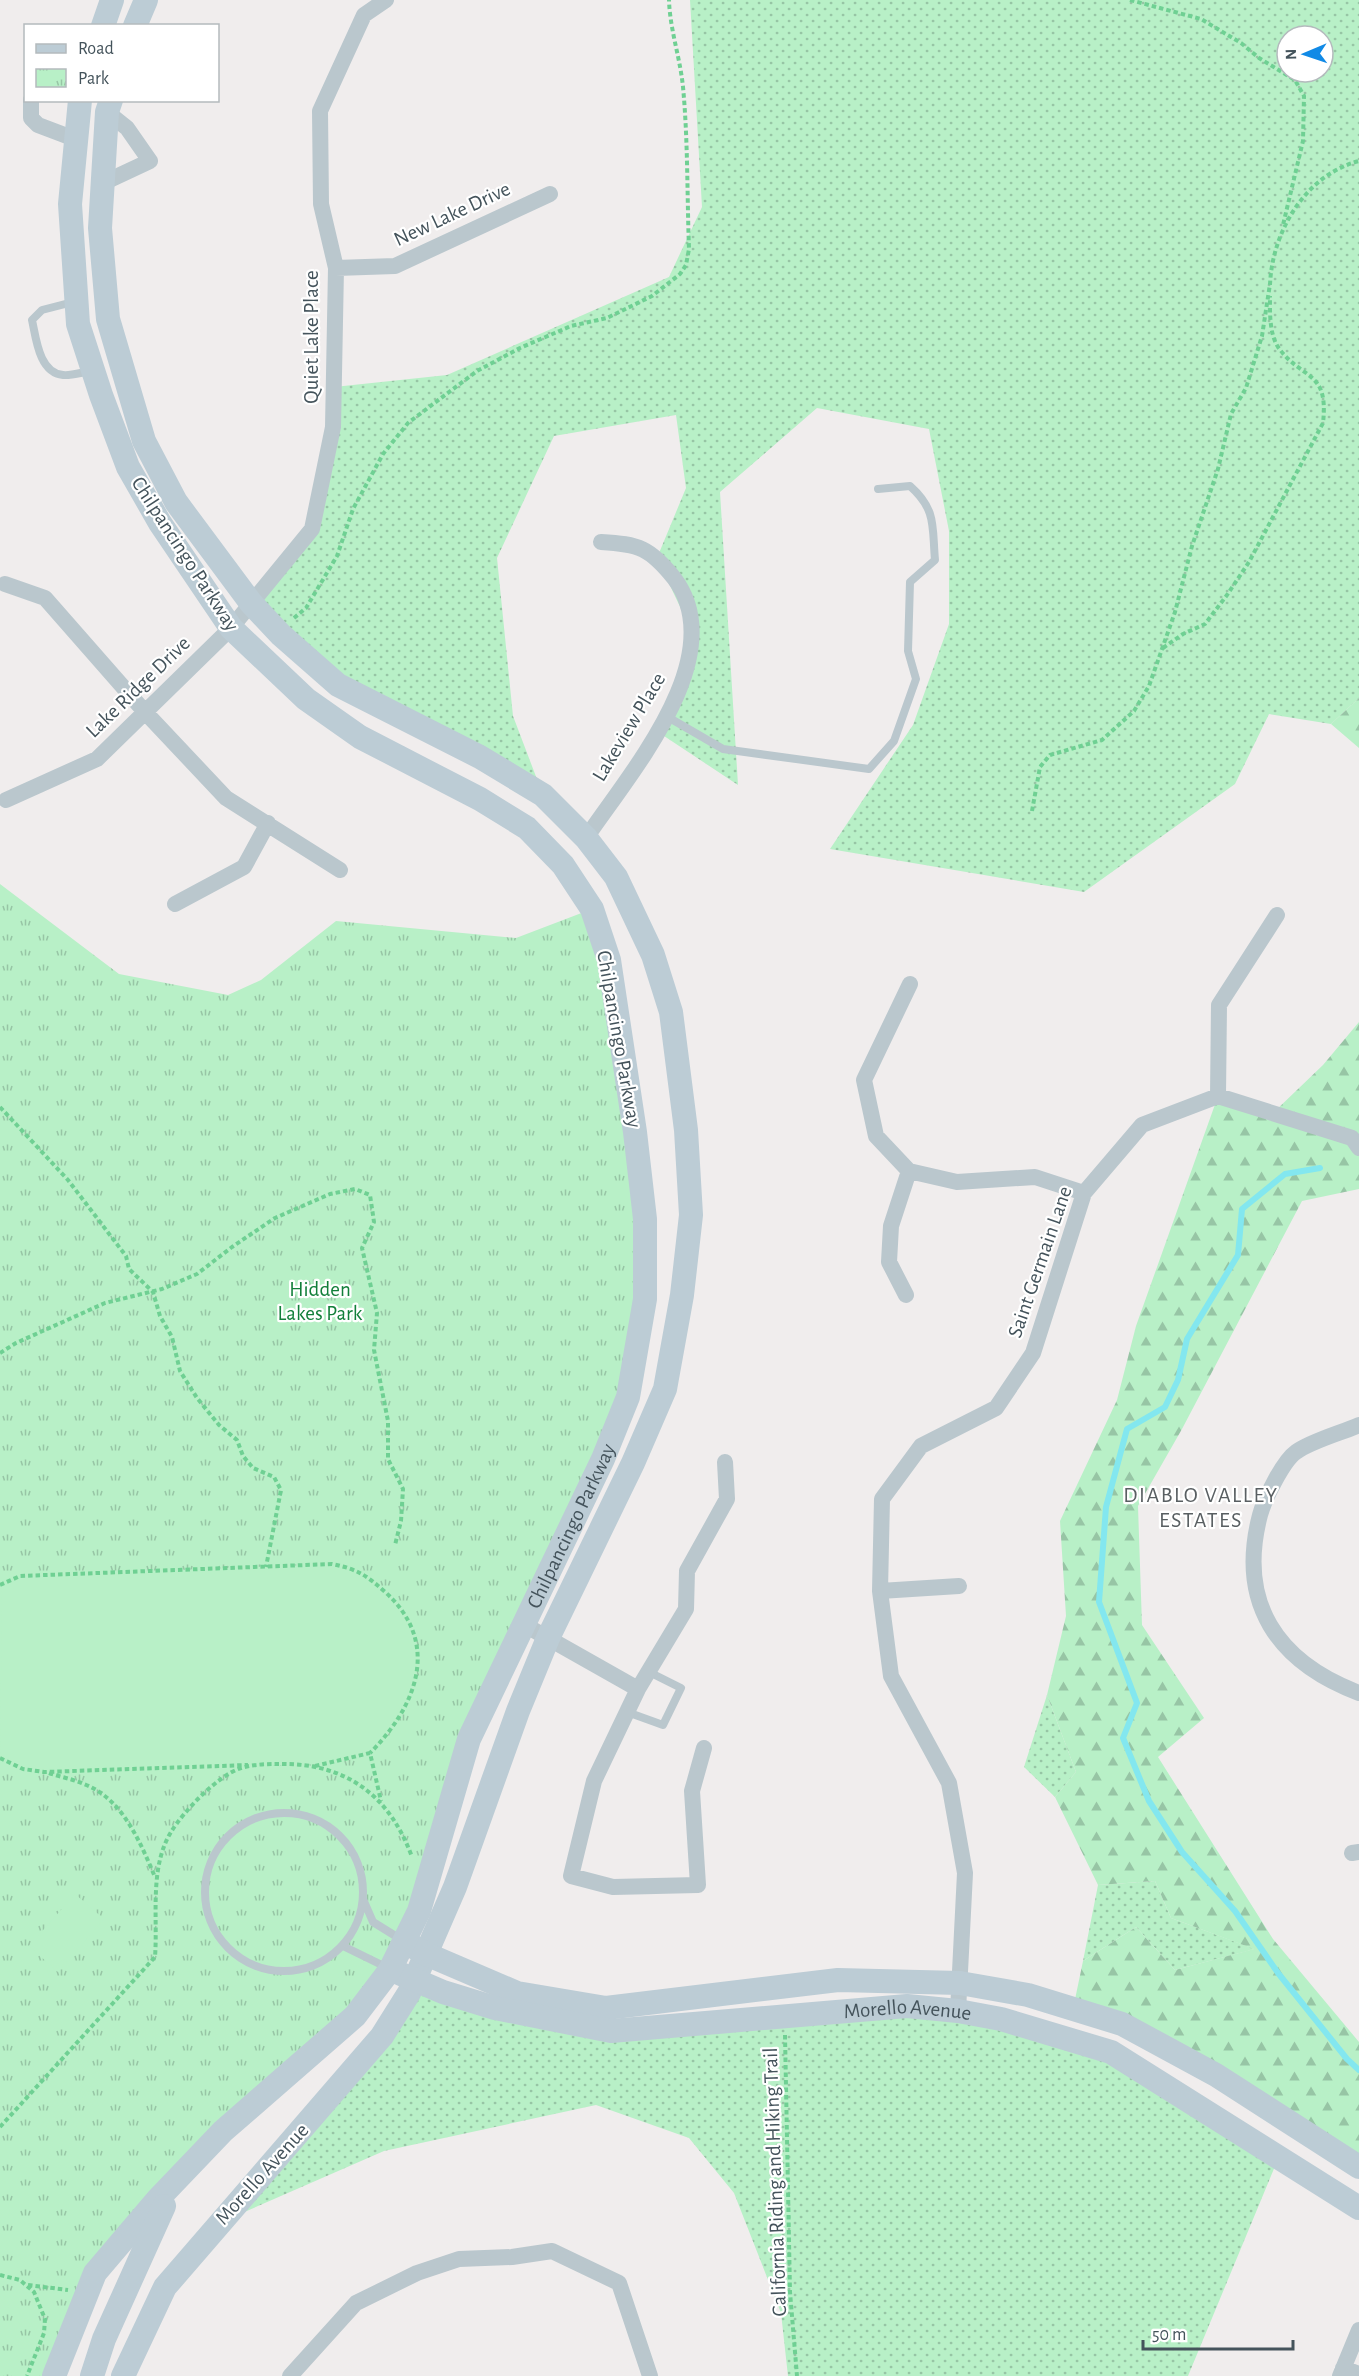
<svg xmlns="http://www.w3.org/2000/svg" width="1359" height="2376" font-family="'Alegreya Sans',sans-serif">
	<defs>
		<pattern id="grass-dots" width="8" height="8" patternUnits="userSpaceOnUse" patternTransform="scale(1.5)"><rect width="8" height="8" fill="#b8f0c7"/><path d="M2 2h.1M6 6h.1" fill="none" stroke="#97c5a5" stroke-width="1.8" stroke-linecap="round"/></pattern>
		<pattern id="forest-firs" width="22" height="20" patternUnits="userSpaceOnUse" patternTransform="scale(1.5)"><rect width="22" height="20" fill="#b8f0c7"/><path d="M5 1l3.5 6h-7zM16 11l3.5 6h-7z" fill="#97c5a5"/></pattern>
		<pattern id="park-tufts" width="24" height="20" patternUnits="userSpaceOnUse" patternTransform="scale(1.5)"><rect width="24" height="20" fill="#b8f0c7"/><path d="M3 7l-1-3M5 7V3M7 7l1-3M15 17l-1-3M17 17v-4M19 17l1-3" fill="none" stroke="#97c5a5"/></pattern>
	</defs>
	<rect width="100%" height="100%" fill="#f0eded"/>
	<path fill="url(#grass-dots)" fill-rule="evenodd" d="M690,0H1359V698L1331,724L1269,714L1235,784L1084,892L830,849L913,725L949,624V531L929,429L817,408L720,492L738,785L658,732L691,630L657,558L686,488L676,415L554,436L497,558L513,716L543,795L338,685L251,603L312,529L334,387L447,375L669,277L702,207ZM1287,36H1323V72H1287Z
		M1047,1695L1076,1772L1055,1797L1024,1767Z
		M1155,1881L1171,1918L1255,1949L1175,1970L1136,1927L1083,1961L1098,1885Z
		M409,1993L611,2031L907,2006L1111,2052L1278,2159L1188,2376H788L781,2313L734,2193L689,2138L596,2105L384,2151L217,2224Z"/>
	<path fill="url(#forest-firs)" d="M1359,698V748L1331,724Z
		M1359,1022V1189L1302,1201L1182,1429L1138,1506L1142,1625L1204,1718L1158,1757L1273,1939L1359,2042V2167L1073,2009L1083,1961L1136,1927L1175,1970L1254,1949L1171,1918L1155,1881L1098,1885L1055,1797L1076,1772L1047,1695L1066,1616L1060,1521L1117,1400L1136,1326L1218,1096L1273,1113L1323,1065Z"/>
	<path fill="url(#park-tufts)" d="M0,884L119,974L228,995L261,980L336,921L516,938L592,909L645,1219L628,1397L528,1613L390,1970L95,2273L54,2376H0Z"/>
	<path fill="#b8f0c7" d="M332,1564C340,1566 348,1566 355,1569C364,1572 373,1581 380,1588C424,1626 430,1678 394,1726C388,1734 379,1748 370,1753C358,1760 339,1761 326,1764L44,1772L23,1769L0,1758L2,1584L20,1576Z
		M75,1894L104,1919L58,1972L29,1946Z
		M0,1987L10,2012L0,2016Z"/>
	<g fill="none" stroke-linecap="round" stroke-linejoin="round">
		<path stroke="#83e7ef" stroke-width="6" d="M1320,1168L1285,1174L1242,1209L1238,1255L1187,1339L1178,1380L1165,1407L1127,1429L1106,1507L1099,1602L1137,1703L1123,1738L1149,1801L1182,1852L1235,1911L1278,1973L1347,2059L1359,2070"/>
		<path stroke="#6fd093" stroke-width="4" stroke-dasharray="4.5 3" stroke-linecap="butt" d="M1130,0L1201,19L1241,43L1259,58L1295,80L1304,96L1303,141L1283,225
			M1270,285C1272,232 1305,175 1359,161
			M294,618L306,608L337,556L353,509L383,454L408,423L477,371L520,348L571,326L607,318L652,296L680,274L686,265L689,249C687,195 688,140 683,87C680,57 670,30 669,0
			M1163,648L1183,634L1205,624L1227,595L1249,562L1323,423C1329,369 1302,381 1278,347C1269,333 1270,311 1270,296
			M1032,811L1040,767L1050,755L1102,740L1134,711L1149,686L1175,612L1192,546L1218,469L1231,414L1246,388L1262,336L1270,284
			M0,1107L68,1180L126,1256L129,1269L153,1292L160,1316L172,1337L180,1371L197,1398L219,1425L237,1440L243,1456L253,1468L274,1477L281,1490L266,1567
			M0,1353L16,1343L105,1303L162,1289L197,1274L232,1247L275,1218L330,1194L355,1189L370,1195L374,1222L362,1248L377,1313L374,1350L388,1421V1459L403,1489L401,1521L395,1545
			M0,1585L20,1576L332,1564C357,1569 366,1575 384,1591C442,1642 417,1706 370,1753
			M0,1758L23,1769L44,1772L248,1765
			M315,1766L370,1753L381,1801
			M49,1773C60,1777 73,1779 84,1784C123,1799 140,1842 155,1877
			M785,2035L790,2292L797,2376
			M0,2127L155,1957C158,1917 149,1868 171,1832C184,1811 217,1776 241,1768C254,1764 268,1764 281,1764C346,1763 390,1796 412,1857
			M0,2275L20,2280L34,2292L45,2319L44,2333L27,2376
			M28,2285L68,2290"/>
		<path stroke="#bac7cd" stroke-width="8" d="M73,302L42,310L32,320C36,338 39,373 63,375C71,376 83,372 91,371
			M666,716L723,749L869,769L894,741L916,679L908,651L910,582L935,560C932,527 937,510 910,486L878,489
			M627,1712L663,1725L681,1688L649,1672
			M205 1892a79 79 0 1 1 158 0a79 79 0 1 1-158 0Z
			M363,1899L373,1922L402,1940
			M343,1946L388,1968"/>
		<path stroke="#bac7cd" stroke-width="16" d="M31,100V118L38,125L75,139
			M103,183L150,161L127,128L107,112
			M336,268L395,266L550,194
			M5,584L45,598L145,712L226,798L340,870
			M6,800L97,759L231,628L312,529L333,427L336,268L321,204L320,111L364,15L386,0
			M586,838C629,774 733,656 674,578C650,548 639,544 601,542
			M175,904L244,867L268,823
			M910,984L864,1080L876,1136L909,1171L957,1182L1035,1177L1084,1193
			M1218,1096L1219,1005L1277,915
			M906,1295L889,1262L891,1226L909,1171
			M1359,1425C1341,1433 1311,1441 1296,1452C1283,1461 1264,1500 1260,1515C1237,1603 1277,1662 1359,1693
			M880,1591L959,1586
			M523,1624L638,1689
			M704,1748L692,1791L698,1885L613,1887L571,1876L594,1781L638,1689L686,1609L687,1571L727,1499L725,1462
			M1352,1853L1359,1852
			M958,2011L965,1873L949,1783L891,1676L880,1591L882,1499L921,1446L996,1408L1033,1353L1084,1193L1142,1125L1218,1096L1352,1138L1359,1148
			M1343,2368L1359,2374
			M290,2376L356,2303L417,2273L459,2259L512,2257L552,2251L619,2283L650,2376
			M1340,2376L1359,2330"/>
		<g stroke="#bcccd5" stroke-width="24">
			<path d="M103,26L112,0"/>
			<path d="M135,26L146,0"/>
			<path d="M111,100L107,112L100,228L108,319L144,441L176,502L251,603L281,635L338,685L480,757L543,795L586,838L616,877L653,955L671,1012L686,1130L691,1215L682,1295L665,1389L633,1463L548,1638L518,1711L455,1887L409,1993L382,2036L165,2287L123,2376"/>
			<path d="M412,1946L426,1954L517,1993L606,2008L838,1980L960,1983L1028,1995L1122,2024L1216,2075L1359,2167"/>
			<path id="s1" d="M401,1974L443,1992L495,2008L611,2031L907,2006L958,2011L1001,2019L1111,2052L1359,2208"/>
			<path id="s2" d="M54,2376L95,2273L158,2199L223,2131L355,2016L390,1970L419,1911L469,1739L603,1459L628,1397L645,1299V1219L635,1132L609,960L592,909L563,865L527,828L480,799L360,737L306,699L231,628L160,523L128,467L101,395L78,324L70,204L80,100"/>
			<path d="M92,2376L104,2339L164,2206"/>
		</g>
	</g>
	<g text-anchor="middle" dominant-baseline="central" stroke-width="4.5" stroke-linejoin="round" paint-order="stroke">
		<g font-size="21" fill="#44535b" stroke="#fff">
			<text transform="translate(452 214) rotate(-25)">New Lake Drive</text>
			<text transform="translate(311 337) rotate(-90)">Quiet Lake Place</text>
			<text transform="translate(185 554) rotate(57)">Chilpancingo Parkway</text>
			<text transform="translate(138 687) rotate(-44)">Lake Ridge Drive</text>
			<text transform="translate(629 727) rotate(-59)">Lakeview Place</text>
			<text transform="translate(619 1039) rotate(80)">Chilpancingo Parkway</text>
			<text transform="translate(1040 1262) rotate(-71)">Saint Germain Lane</text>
			<text stroke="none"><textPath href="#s2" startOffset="1016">Chilpancingo Parkway</textPath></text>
			<text stroke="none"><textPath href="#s1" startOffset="516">Morello Avenue</textPath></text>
			<text transform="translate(262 2174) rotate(-48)">Morello Avenue</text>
			<text transform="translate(775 2182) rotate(-92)">California Riding and Hiking Trail</text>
		</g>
		<g font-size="21" fill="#127f3a" stroke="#fff">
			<text x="320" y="1289">Hidden<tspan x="320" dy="24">Lakes Park</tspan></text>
		</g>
		<g font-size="22" letter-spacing="1.5" fill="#595f62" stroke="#fff">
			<text x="1201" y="1495">DIABLO VALLEY<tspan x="1201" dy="25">ESTATES</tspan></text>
		</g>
	</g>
	<rect x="24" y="24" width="195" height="78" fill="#ffffff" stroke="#b4babd" stroke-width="1.5"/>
	<rect x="36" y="44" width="30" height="9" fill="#bcccd5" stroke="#b4babd" stroke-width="1.5"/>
	<text x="78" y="54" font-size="18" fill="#44535b">Road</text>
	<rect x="36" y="69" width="30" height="18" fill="url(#park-tufts)" stroke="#b4babd" stroke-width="1.5"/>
	<text x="78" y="84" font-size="18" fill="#44535b">Park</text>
	<g transform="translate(1305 54) rotate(268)"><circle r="28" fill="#ffffff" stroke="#b4babd" stroke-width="1.5"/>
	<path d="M0-4.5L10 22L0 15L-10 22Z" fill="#118ae6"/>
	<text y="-9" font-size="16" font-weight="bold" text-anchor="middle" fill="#44535b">N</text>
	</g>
	<path d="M1143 2340v9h150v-9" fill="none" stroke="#44535b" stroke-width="3"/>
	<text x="1152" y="2340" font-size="18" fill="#44535b" stroke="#ffffff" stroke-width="4.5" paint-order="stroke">50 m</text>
</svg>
